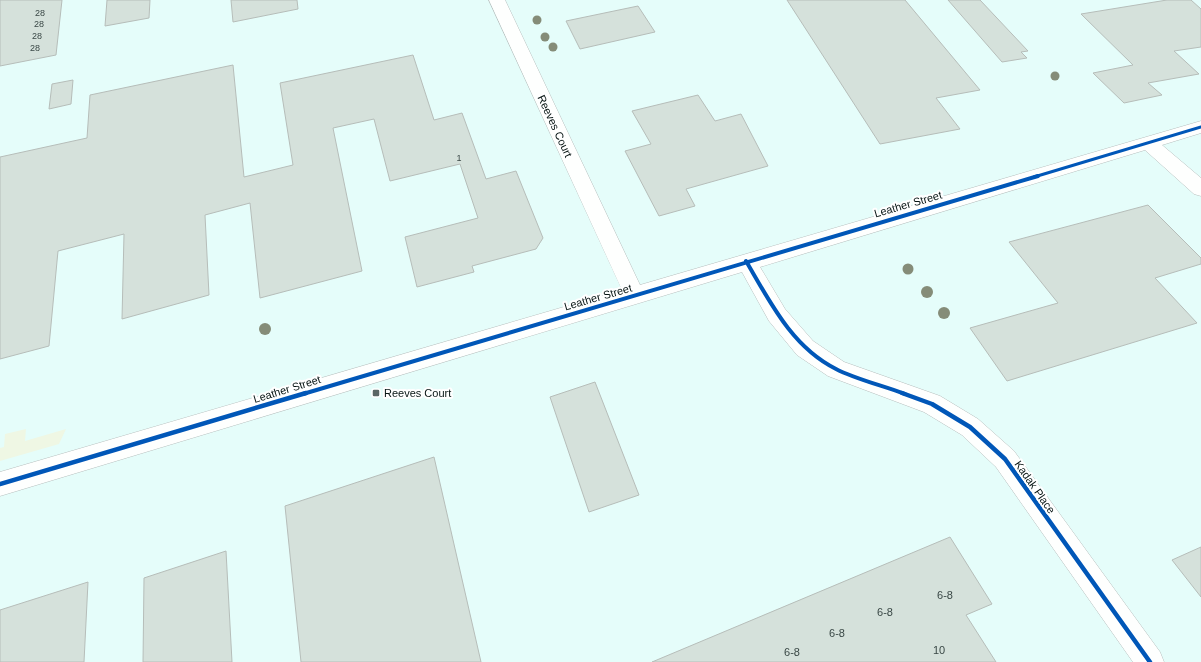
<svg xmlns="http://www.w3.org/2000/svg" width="1201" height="662" font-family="Arial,sans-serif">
	<rect width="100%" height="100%" fill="#f7fcfb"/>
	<path fill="#e5fdfa" d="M0,0H1201V662H0Z"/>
	<path fill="#eff7e4" d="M26,429L25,441L66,429L59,444L0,461V448L4,447L5,434Z"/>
	<path fill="#d5e1db" stroke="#b6bdb9" d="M0,0H62L56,55L0,66Z
		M107,0H150L149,18L105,26Z
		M231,0H297L298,9L233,22Z
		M787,0H905L980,90L936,98L960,129L880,144Z
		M948,0H980L1028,51L1021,52L1027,58L1002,62Z
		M1167,0H1191L1201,9V47L1174,51L1199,74L1148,83L1162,95L1124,103L1093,73L1133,65L1081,14Z
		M638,6L655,32L580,49L566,21Z
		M413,55L434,120L462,113L486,179L516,171L543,238L536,249L472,266L474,272L417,287L405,237L478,218L460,164L390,181L374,119L333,128L362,271L260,298L250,203L205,215L209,295L122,319L124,234L58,251L49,346L0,359V157L87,138L90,95L233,65L244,177L293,165L280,83Z
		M73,80L71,104L49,109L52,84Z
		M698,95L715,121L741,114L768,166L686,189L695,206L659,216L625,151L651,144L632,111Z
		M1148,205L1201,258V264L1155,278L1197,323L1007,381L970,328L1058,303L1009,242Z
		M595,382L639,495L589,512L550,397Z
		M434,457L481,662H301L285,506Z
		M950,537L992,604L966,615L996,662H652Z
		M1201,547V597L1172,560Z
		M226,551L232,662H143L144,578Z
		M88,582L84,662H0V610Z"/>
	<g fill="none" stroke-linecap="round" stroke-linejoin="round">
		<defs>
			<path id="minor" d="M489,0H505L640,285L1201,121V133L1162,145L1201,178V196L1194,194L1145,150L760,267L785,309L813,341L844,362L940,396L978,419L1014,451L1160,652L1164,662H1133L996,467L962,435L924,412L828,376L797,355L769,321L742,272L0,496V472L622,290Z"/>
		</defs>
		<use href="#minor" stroke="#b6bebd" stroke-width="1"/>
		<use href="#minor" fill="#fefffe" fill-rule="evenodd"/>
		<defs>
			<path id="cycleway-far2" d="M1034,177L1201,127"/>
			<path id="cycleway-far1" d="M746,261C770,302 792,347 836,369C855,379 884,386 905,394
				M303,394L1038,176"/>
			<path id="cycleway" d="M902,393L932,404L970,427L1005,459L1150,662
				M0,484L306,393"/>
		</defs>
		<use href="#cycleway-far2" stroke="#fff" stroke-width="5"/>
		<use href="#cycleway-far1" stroke="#fff" stroke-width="6"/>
		<use href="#cycleway" stroke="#fff" stroke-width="7"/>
		<use href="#cycleway-far2" stroke="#0057b8" stroke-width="3"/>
		<use href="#cycleway-far1" stroke="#0057b8" stroke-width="4"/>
		<use href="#cycleway" stroke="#0057b8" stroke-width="4.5"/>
	</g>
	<g fill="#858c78">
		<circle cx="537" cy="20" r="4.5"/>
		<circle cx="545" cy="37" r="4.5"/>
		<circle cx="553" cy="47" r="4.5"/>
		<circle cx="1055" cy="76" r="4.5"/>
		<circle cx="908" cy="269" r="5.5"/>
		<circle cx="927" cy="292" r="6"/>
		<circle cx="944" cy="313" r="6"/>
		<circle cx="265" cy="329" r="6"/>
	</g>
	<rect fill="#5b6665" stroke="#fff" stroke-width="1.5" x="372" y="389" width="8" height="8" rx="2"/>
	<g text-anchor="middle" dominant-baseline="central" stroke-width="4" stroke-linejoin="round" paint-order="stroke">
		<g font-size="9" fill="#3a4846">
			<text x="40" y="13">28</text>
			<text x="39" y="24">28</text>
			<text x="37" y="36">28</text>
			<text x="35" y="48">28</text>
			<text x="459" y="158">1</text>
		</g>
		<g font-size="11" fill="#071514" stroke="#fff">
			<text transform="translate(555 126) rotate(65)">Reeves Court</text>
			<text transform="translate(908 204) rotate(-16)">Leather Street</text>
			<text transform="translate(598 297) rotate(-16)">Leather Street</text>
			<text transform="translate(287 389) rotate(-17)">Leather Street</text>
			<text transform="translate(1035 487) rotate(55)">Kadak Place</text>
		</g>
		<g font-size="11" fill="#071514" stroke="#fff" text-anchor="start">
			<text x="384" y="393">Reeves Court</text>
		</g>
		<g font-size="11" fill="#3a4846">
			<text x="945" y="595">6-8</text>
			<text x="885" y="612">6-8</text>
			<text x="837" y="633">6-8</text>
			<text x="939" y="650">10</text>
			<text x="792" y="652">6-8</text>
		</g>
	</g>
</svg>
